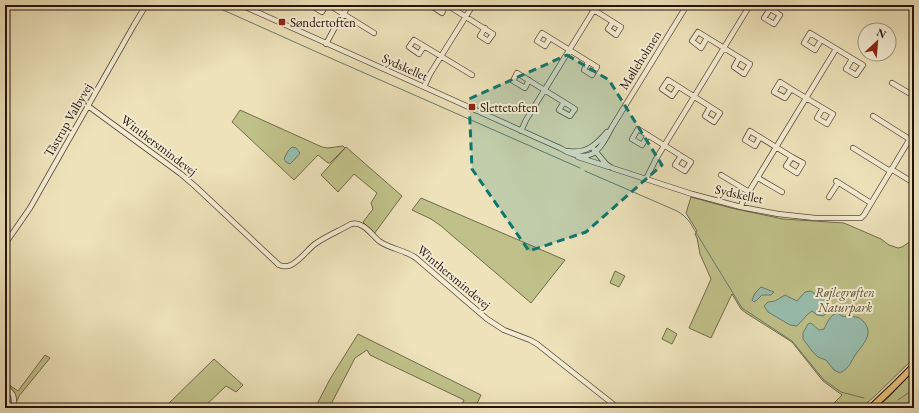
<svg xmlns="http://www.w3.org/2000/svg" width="919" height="413" font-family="'EB Garamond',serif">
	<rect width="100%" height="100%" fill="#ede2ba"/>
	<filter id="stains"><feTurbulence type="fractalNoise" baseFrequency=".005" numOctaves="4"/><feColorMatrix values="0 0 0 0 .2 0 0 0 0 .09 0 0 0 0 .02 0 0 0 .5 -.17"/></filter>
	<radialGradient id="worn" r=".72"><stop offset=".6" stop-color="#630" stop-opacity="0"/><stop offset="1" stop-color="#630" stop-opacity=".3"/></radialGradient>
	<path fill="#c0c18a" stroke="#726a4a" d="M240,110L322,147L328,148L343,146L345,148L330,163H328L318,155L294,180L232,122Z
		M346,147L402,196L374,234L363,222L373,209L371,203L377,193L354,174L338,192L321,175Z
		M691,197L731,208L783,219L844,223L881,239L889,245L898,248L902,247L914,239V358L875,396L861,408H829L842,395L823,381L792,342L746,313L741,309L732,294L711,338L689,328L711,279L700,254L697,238L695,234L697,231L686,213Z
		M421,198L565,260L531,303L441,226L431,219L412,210Z
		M615,271L625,276L619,287L610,283Z
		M667,328L677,334L672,344L662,339Z
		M358,334L481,395L475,408H460L464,400L370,355L367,350L355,358L329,408H315L330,379Z
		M45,355L50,358L19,396L17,401L9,408H5V382L18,391Z
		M214,359L243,385L236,392L226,386L203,408H164Z
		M914,370V401L896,408H876L889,397Z"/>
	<path fill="#99beae" stroke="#6a796c" d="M292,147L296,148L300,153L295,159L290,164L286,162L284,159L288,151Z
		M761,287L774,292L771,295H762L757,300L754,302L752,300L755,293Z
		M811,291C819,297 824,297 831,306L827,313L823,316L817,315L812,311L808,314L797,326L790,325L768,312L764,306L768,302L775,301L785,295L797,301L805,292Z
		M837,313C839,314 840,315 842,316C849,318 857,314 863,321C875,333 863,344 856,354C850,362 851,367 840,373L834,370L826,360L818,357L812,351L803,339V333L808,324L811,323L819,330L824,329C827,323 830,315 837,313Z"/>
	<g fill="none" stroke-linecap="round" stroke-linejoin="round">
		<path stroke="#6a796c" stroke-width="1" d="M212,5L319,53L580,168
			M907,5L914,13
			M585,171L677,211L683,215L689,221L742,308L792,341L824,380L841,392L864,398
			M898,400L914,389"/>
		<defs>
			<path id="minor" d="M241,5L560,148C590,166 599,152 612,127L687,5
				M311,5L322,12L326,5
				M329,5L374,33
				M435,5L433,7L442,13L446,5
				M447,5L493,34L488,41L480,36L485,28
				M568,5L570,6V5
				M586,5L621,27L616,35L608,29L613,22
				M764,5C769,8 774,11 780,15L774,24L764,18L770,9
				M550,38L545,46L537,41L542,33L597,67L592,75L584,70L588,62
				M707,38L701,48L692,41L698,32L750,64L744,74L734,67L739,58
				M821,40L815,50L804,43L810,33L863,65L856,75L846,69L852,59
				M326,44L334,29L349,5
				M424,46L419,54L409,47L414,40L472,75
				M529,80L525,88L513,81L517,73L575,109L570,116L559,110L564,102
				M892,83L914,96
				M424,87L430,74L473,5
				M678,87L672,96L662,89L668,80L720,113L714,122L705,116L710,107
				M791,89L780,82L774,92L785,98L791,89L833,114L827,124L817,118L823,108
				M88,106L181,174L196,187L279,265C284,267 287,267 291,265C301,260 307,250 315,244C326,236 339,231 351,224C363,221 371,234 379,241C390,249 405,250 416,258L487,319L504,330L530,340L537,344L618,408
				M873,116L914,142
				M521,131L526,120L597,5
				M648,135L642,145L632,139L638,129L691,162L685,171L675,165L681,156
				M760,137L755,146L745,140L750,131L792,157L786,166L797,173L803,163L792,157
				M592,147L606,164L612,168L692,194L741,207L778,214L815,218H861L864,215L914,132
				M853,148L890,171
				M568,151C586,154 596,145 607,132
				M578,157L609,167
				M891,169L914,183
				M721,175L749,192
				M758,178L782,192
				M646,179L656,159L750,5
				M836,181L871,203
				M829,197L838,183
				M741,207L742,203L836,49
				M5,244L30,208L47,178L134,25L146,5
				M5,387C15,394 14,397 14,408"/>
			<path id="highway" d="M871,408L891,389L914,366
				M909,408L914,406"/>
		</defs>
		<use href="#minor" stroke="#564636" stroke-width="6"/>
		<use href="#highway" stroke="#24120a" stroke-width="8"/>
		<use href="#minor" stroke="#f3ecd2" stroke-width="4.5"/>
		<use href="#highway" stroke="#e6c17d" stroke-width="6"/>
	</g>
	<path fill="#0f766e" fill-opacity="0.2" stroke="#0f766e" stroke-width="3" stroke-dasharray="8 5" stroke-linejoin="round" d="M567,55L609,80L662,165L586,232L529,251L472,169L469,99Z"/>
	<g fill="#8f2418" stroke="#f3ecd2" stroke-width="1.5">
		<rect x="278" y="18" width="8" height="8" rx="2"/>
		<rect x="468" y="103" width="8" height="8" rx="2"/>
	</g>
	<g text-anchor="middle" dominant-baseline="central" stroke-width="4" stroke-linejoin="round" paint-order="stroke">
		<g font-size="13" fill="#24120a" stroke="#f3ecd2" text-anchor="start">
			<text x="290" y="22">Søndertoften</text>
			<text x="480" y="107">Slettetoften</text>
		</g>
		<g font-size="13" fill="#24120a" stroke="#f3ecd2">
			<text transform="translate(640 60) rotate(-58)">Mølleholmen</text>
			<text transform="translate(405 67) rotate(24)">Sydskellet</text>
			<text transform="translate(68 120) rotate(-60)">Tåstrup Valbyvej</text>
			<text transform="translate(159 145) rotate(37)">Winthersmindevej</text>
			<text transform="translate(739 194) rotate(12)">Sydskellet</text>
			<text transform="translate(454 277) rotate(40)">Winthersmindevej</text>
		</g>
		<g font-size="13" font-style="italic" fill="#5b4f37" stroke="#f3ecd2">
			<text x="845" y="292">Røjlegrøften<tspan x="845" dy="15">Naturpark</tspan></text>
		</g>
	</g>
	<rect width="919" height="413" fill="none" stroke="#ede2ba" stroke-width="20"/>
	<rect x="6" y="6" width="907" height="401" fill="none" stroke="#24120a" stroke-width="2"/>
	<rect x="10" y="10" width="899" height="393" fill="none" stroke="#24120a"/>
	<g transform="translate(877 42) rotate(26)"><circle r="19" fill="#f3ecd2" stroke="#a09582"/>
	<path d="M0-3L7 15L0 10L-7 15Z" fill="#8f2418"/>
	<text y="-6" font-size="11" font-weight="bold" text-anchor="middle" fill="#24120a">N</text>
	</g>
	<rect width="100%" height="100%" filter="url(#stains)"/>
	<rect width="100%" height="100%" fill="url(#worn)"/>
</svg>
